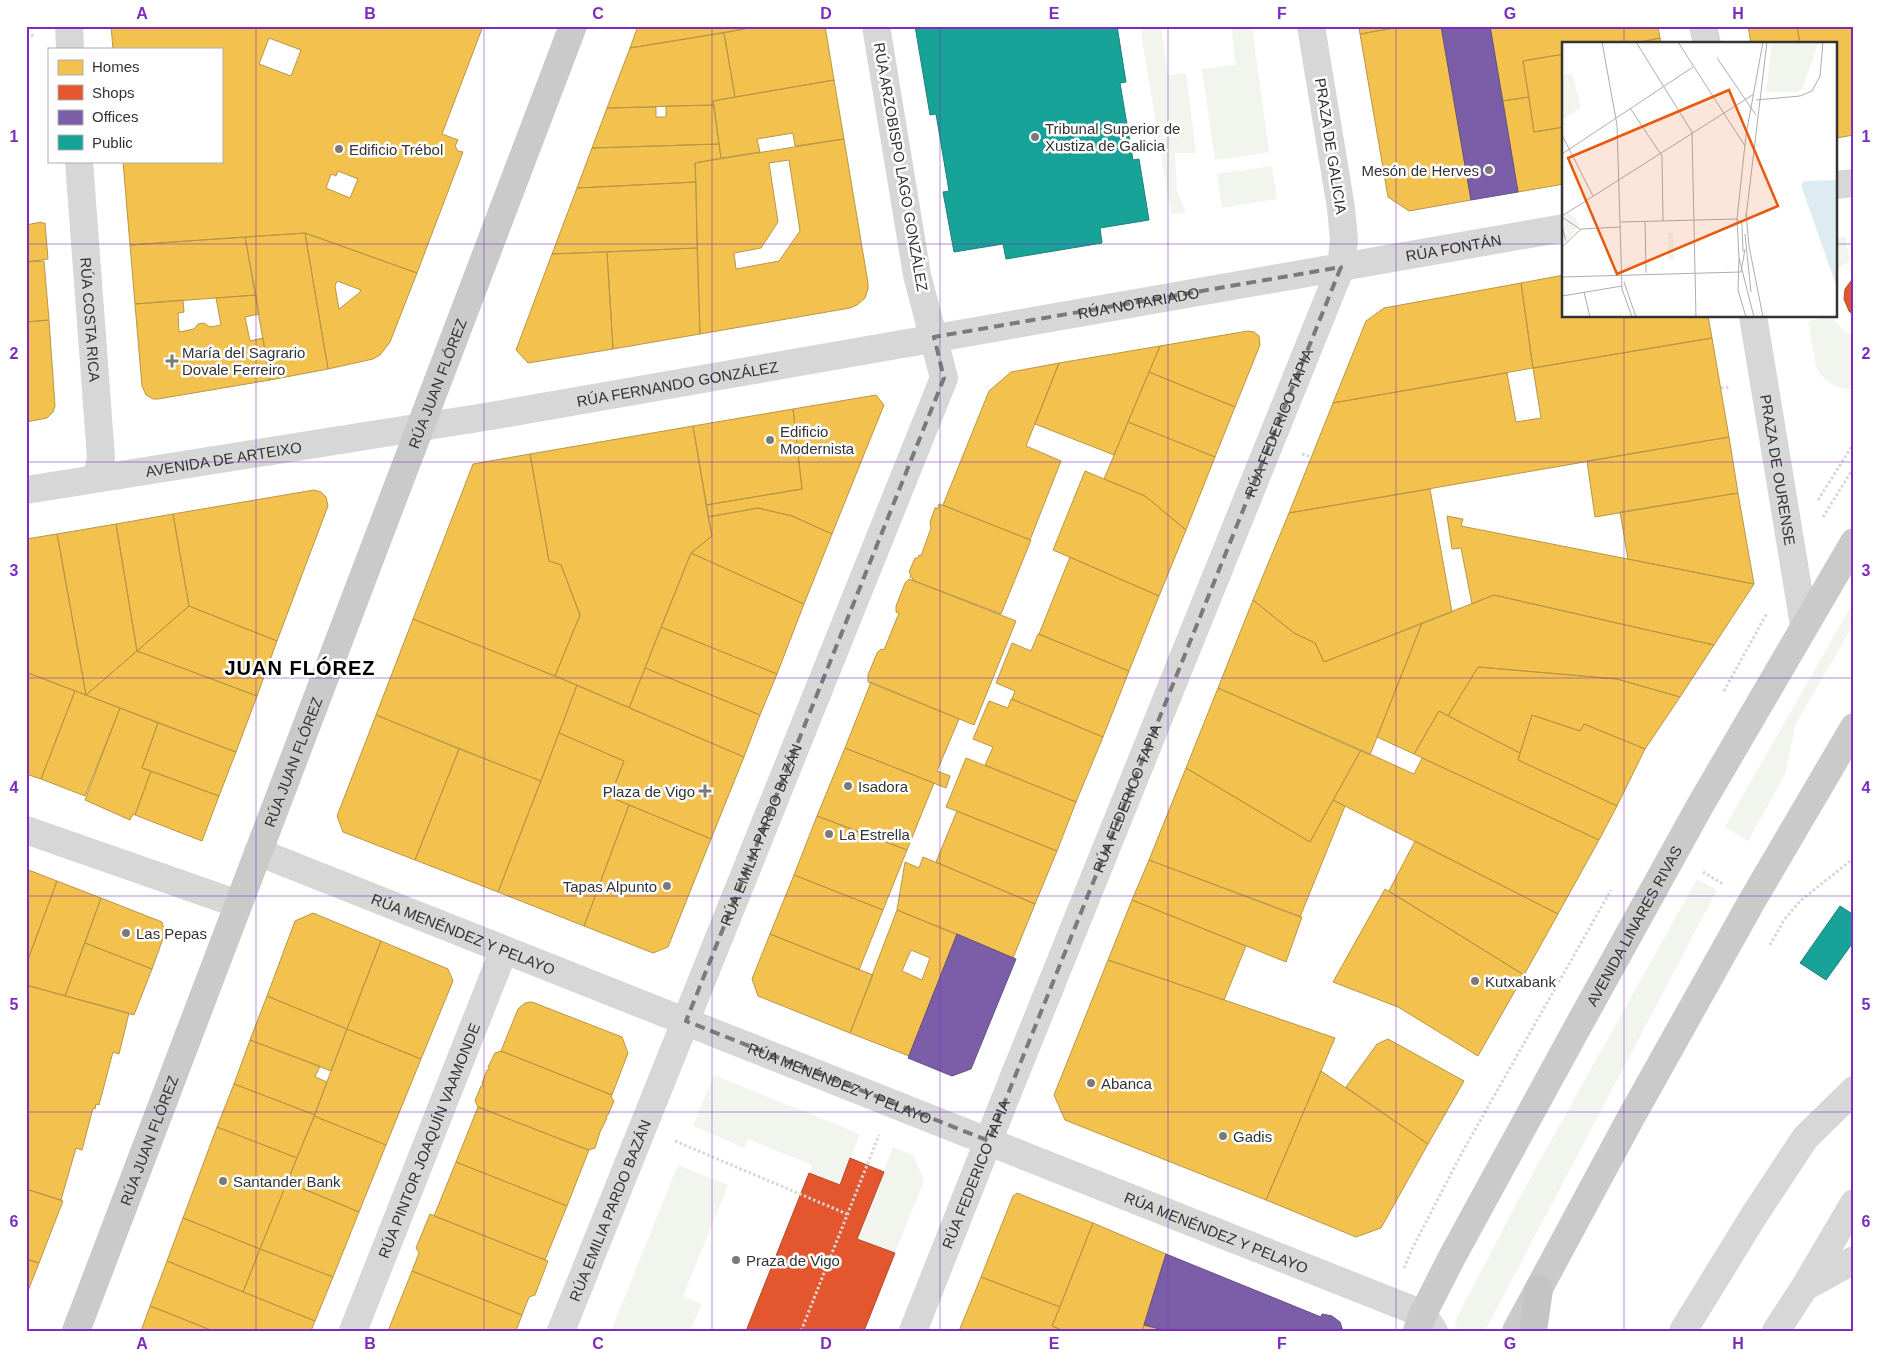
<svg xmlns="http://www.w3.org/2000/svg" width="1880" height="1357" font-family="Helvetica,sans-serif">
	<rect width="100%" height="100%" fill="#fff"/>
	<path fill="#f1f5ed" d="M1140,26H1161L1168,75L1186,73L1196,153H1175L1177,191L1186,212L1171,214Z
		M1231,26H1252L1269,152L1215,160L1202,69L1236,65Z
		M1272,166L1277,199L1222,208L1217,174Z
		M1845,236L1850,260L1836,271V238Z
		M1832,316C1837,325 1845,332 1854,336V389C1837,390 1822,381 1816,366L1808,321Z
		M1854,601V624L1796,723L1785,774L1748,841L1725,827Z
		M1697,879L1717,890L1485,1331H1458L1455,1321L1528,1182Z
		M714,1075L860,1134L840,1185L809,1173L812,1165L748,1139L744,1148L693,1126Z
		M893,1147L913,1155L924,1181L895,1253L857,1239Z
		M678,1165L728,1185L683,1296L702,1304L690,1331H611Z"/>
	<path fill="#f2c14e" stroke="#b99646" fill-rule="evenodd" d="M111,26H483L442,134L458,140L455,146L458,151L463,152L417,273L305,233L130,245L123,161H221V49H113ZM269,38L301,50L291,76L259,64ZM338,171L358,179L350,198L326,188L331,174L336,176Z
		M638,26H744V29L630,48Z
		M760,26H825L834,80L735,97L724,33Z
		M1359,26H1406L1360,34Z
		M1406,26H1441L1471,200L1409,211L1388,197L1360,34Z
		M1490,26H1658L1660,38L1629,44H1564V54L1523,61L1529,97L1503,101Z
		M1748,26H1797L1800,44H1751Z
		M1797,26H1854V135L1836,138V44H1800Z
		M724,33L735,97L713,101L714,105L607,108L630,48Z
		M1660,38L1661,44H1629L1647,41Z
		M1564,54V127L1534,132L1523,61Z
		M834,80L844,139L795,146L793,133L757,139L760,152L721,158L713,101Z
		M1529,97L1534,132L1564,127V184L1518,192L1503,101Z
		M714,105L719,144L592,148L607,108L656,107V117H666V106Z
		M844,139L868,283V289L865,298L857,305L850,308L700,334L695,163ZM789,160L800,231L779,261L736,269L734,253L761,248L778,222L769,163Z
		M719,144L721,158L695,163L696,182L577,188L592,148Z
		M696,182L697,248L552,254L577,188Z
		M41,222V223H45L48,259L26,262V225Z
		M305,233L417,273L390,342L380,355L373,359L328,369ZM337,281L361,290L359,293L339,309L335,286Z
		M305,233L328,369L270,380L245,237Z
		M245,237L256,295L135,304L130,245Z
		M697,248L700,334L613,349L607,252Z
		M607,252L613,349L528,363L516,350L552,254Z
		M44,261L49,320L26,322V262Z
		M1564,275V316H1708L1712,338L1533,368L1521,283Z
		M1521,283L1533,368L1333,403L1366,321L1384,308Z
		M256,295L259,314L245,317L250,341L263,338L270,380L158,399H153L146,395L142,386L135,304L183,300L184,312L178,313L179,332L194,329L198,324L204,323L210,327L221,325L216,298Z
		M49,320L55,406L53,412L47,418L26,422V322Z
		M1248,331L1254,332L1259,336L1260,345L1235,407L1149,372L1160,346Z
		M1712,338L1729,437L1289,513L1333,403L1507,373L1516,422L1541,418L1533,368Z
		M1160,346L1114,455L1035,424L1059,363Z
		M1059,363L1026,446L1061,461L1030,540L943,505L989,391L1011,372Z
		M1149,372L1235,407L1215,457L1128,422Z
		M876,395L884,405L832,534L792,516L758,508L708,517L706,505L802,489L793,409Z
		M793,409L802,489L706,505L693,426Z
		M1128,422L1215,457L1186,530L1145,496L1104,479Z
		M693,426L712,536L691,553L629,708L555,676L580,615L561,565L549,561L530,454Z
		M1729,437L1738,493L1595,517L1587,461Z
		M530,454L549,561L561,565L580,615L555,676L413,619L473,464Z
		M1085,471L1145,496L1186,530L1159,596L1053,550Z
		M1430,489L1452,612L1324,662L1315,643L1294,633L1253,600L1289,513Z
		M314,490L321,492L326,497L328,506L277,641L189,606L173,514Z
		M1738,493L1754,584L1628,559L1620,512Z
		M939,504L1031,540L1001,614L912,580L913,578L910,577L911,575L909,572L915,558H918L919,555L921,556L931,528L930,522L935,508H938Z
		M758,508L792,516L832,534L804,604L691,553L712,536L708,517Z
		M173,514L189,606L137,651L116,524Z
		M1447,516L1463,519L1461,526L1754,584L1714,645L1494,595L1472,604L1461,548L1452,549Z
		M116,524L137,651L86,695L57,534Z
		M57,534L60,549L86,695L26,672V539Z
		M691,553L804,604L777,674L661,627Z
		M1070,557L1159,596L1129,671L1039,634Z
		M909,579L1016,621L974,725L868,682V675L877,653L881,649L884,650L899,613L896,612V606L905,583Z
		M1494,595L1572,613L1714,645L1680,697L1617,679L1478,667L1448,716L1439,711L1414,754L1377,737L1422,623Z
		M1253,600L1294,633L1315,643L1324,662L1422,623L1370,755L1218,688Z
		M189,606L277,641L257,696L137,651Z
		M413,619L577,685L541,781L376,715Z
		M661,627L777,674L760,715L645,668Z
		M1038,634L1129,671L1103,737L1012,699L1015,691L996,683L1012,643L1031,651Z
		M137,651L257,696L236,752L86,695Z
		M1478,667L1617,679L1680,697L1645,749L1584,724L1580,731L1532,715L1520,753L1448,716Z
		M645,668L760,715L744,757L629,708Z
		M30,674L75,691L41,779L26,774V682Z
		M871,682L959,719L937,771L950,776L946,788L845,748Z
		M577,685L744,757L711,839L610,797L624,761L559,733Z
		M1218,688L1361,750L1310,842L1186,768Z
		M75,691L120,708L85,796L41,779Z
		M1011,699L1103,737L1076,802L985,765L993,747L973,739L989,701L1008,708Z
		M120,708L158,723L142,768L151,771L135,815L133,814L130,820L85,800Z
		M1439,711L1520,753L1518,760L1617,806L1599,840L1414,754Z
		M376,715L459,749L415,860L343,832L337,816Z
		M1532,715L1580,731L1584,724L1645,749L1617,806L1518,760Z
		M158,723L236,752L219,796L142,768Z
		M559,733L624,761L610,797L629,805L584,926L498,892Z
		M845,748L934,783L907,850L817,816Z
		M459,749L541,781L498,892L415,860Z
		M1361,750L1414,774L1422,758L1599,840L1558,914L1333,800Z
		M966,758L1076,802L1057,851L946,807Z
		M1186,768L1310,842L1333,800L1345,806L1300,917L1149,860Z
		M151,771L219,796L202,841L135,815Z
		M629,805L711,839L668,947L653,953L584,926Z
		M957,811L1057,851L1035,904L936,862Z
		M817,816L907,850L883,910L794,875Z
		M1415,841L1558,914L1524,975L1389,891Z
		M923,857L1035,904L1013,958L897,910L905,862L919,868Z
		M1149,860L1302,917L1286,962L1132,900Z
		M26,869L57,881L26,965Z
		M794,875L883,910L859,970L770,934Z
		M57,881L101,898L65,996L26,985V965Z
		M1385,889L1524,975L1478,1056L1398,1007L1333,982Z
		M101,898L162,922L165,933L152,969L85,943Z
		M1132,900L1246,946L1224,1000L1108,960Z
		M897,910L957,934L909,1056L850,1033ZM911,950L930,958L922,980L902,971Z
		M313,913L381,941L347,1029L267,996L295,921Z
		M770,934L873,975L850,1033L758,996L752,979Z
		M381,941L448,969L453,981L421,1059L347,1029Z
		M85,943L152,969L134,1015L65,996Z
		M1108,960L1335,1038L1266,1200L1065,1120L1054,1095Z
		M26,985L129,1013L119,1054L113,1052L99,1105L96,1104L95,1109L93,1108L82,1150L76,1148L61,1200L26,1189Z
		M267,996L347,1029L331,1071L250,1040Z
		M532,1002L622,1037L628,1053L612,1095L501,1051L518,1009L525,1003Z
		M347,1029L421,1059L386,1145L314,1116Z
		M1388,1039L1464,1081L1428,1144L1346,1087L1377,1044Z
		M250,1040L320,1066L315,1077L327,1082L315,1115L234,1084Z
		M501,1051L612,1095L611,1097L614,1101L608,1115L606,1116L607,1118L600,1132L595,1148L589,1150L580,1147L478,1107L475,1101L481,1086H483L482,1083L487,1070L490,1069L488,1067L495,1053Z
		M1321,1071L1428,1144L1381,1228L1356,1237L1266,1200Z
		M234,1084L315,1115L297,1158L217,1127Z
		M478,1107L589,1150L567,1206L456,1162Z
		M314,1116L386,1145L359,1212L287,1182Z
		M217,1127L297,1158L260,1249L183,1218Z
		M456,1162L567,1206L545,1260L434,1216Z
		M287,1182L359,1212L333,1277L260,1249Z
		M26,1189L63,1201L39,1263L26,1259Z
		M1017,1193L1093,1223L1060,1307L981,1277L1013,1196Z
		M430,1214L548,1261L535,1295L529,1297L522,1315L412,1271L419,1253L416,1248Z
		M183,1218L260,1249L243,1292L167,1261Z
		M1093,1223L1166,1254L1142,1331H1064L1052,1326Z
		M260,1249L333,1277L315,1321L243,1292Z
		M26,1259L39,1263L26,1296Z
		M167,1261L315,1321L311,1331H213L150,1306Z
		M412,1271L522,1315L516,1331H388Z
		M981,1277L1060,1307L1052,1326L1064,1331H959Z
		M150,1306L166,1312L213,1331H141Z
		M1144,1325L1167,1331H1168H1142Z"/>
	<path fill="#e4572e" stroke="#af4c30" d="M1854,277V316L1849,311L1844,299L1845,289Z
		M850,1158L884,1172L857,1239L895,1253L864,1331H746L809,1173L840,1185Z"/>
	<path fill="#7b5ea7" stroke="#655184" d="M1441,26H1490L1518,192L1471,200Z
		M957,934L1016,959L971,1069L952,1076L908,1058Z
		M1166,1254L1321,1317L1322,1314L1332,1316L1340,1322L1343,1331H1168L1144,1325Z"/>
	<path fill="#17a398" stroke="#1f817a" d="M915,26H1117L1126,82L1120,83L1133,160L1139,159L1149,220L1100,228L1102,243L1006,259L1003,244L954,252L943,192L949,191L936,114L930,115Z
		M1840,906L1854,915V941L1826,980L1800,963Z"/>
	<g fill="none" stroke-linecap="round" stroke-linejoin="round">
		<path stroke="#d6d6d6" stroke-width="3" stroke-dasharray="2.5 2.5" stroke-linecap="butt" d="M26,36L36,35
			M1721,388L1729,387
			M1302,454L1311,457
			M1818,500L1854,443
			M1823,517L1854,467
			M1724,691L1767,613
			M1703,872L1723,884
			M1770,945L1784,920L1800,901L1854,858
			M675,1141L847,1214
			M1404,1268L1413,1247L1464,1149L1611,890
			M801,1331L879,1135"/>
		<g stroke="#d7d7d7" stroke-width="28">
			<path d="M69,26L70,49"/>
			<path d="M1703,26L1707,44"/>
			<path id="s1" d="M79,161L101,458L97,478"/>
			<path d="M1836,185L1854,183"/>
			<path id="s2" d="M1753,316L1804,625"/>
			<path id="s3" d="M26,490L491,416L1564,228"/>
			<path d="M26,830L238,904"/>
			<path id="s4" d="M258,852L1423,1314L1434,1331"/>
			<path d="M1805,1287L1854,1260"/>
			<path id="s5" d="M353,1331L504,950"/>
			<path id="s6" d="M561,1331L944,378L917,275L876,26"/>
			<path id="s7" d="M913,1331L1009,1089L1341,267L1344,240L1341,208L1311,26"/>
			<path d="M1683,1331L1753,1217L1805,1138L1854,1090"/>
			<path d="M1776,1331L1804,1288L1854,1203"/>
		</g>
		<g stroke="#cacaca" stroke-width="28">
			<path id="s8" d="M76,1331L573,26"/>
			<path id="s9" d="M1417,1331L1423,1314L1452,1257L1571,1039L1701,804L1854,542"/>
			<path d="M1516,1331L1629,1121L1752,901L1854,727"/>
		</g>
		<path stroke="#c4c4c4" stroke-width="28" d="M1533,1331L1539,1289"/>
	</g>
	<path fill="none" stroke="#7a7a7a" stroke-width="4" stroke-dasharray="10 6" stroke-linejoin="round" d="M1341,267L989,1141L686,1021L944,378L934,337Z"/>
	<path fill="none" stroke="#7b2cbf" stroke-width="1" stroke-opacity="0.55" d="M256,26V1331M484,26V1331M712,26V1331M940,26V1331M1168,26V1331M1396,26V1331M1624,26V44M26,244H1564M1836,244H1854M1624,316V1331M26,462H1854M26,678H1854M26,896H1854M26,1112H1854"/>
	<g fill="#7a7a7a" stroke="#fff" stroke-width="2">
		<circle cx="1035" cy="137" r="5"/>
		<circle cx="339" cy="149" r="5"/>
		<circle cx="1489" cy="170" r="5"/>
		<path d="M169.5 353.5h5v5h5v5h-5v5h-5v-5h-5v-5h5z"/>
		<circle cx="770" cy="440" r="5"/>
		<circle cx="848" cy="786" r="5"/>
		<path d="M702.5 783.5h5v5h5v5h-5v5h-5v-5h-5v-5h5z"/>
		<circle cx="829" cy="834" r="5"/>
		<circle cx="667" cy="886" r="5"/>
		<circle cx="126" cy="933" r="5"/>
		<circle cx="1475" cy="981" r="5"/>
		<circle cx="1091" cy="1083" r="5"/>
		<circle cx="1223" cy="1136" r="5"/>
		<circle cx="223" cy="1181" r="5"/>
		<circle cx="736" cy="1260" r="5"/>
	</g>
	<g text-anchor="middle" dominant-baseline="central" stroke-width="5" stroke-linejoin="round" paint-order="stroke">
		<g font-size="15" fill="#333" stroke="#fff" text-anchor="start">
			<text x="1045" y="128">Tribunal Superior de<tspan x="1045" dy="17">Xustiza de Galicia</tspan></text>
			<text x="349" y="149">Edificio Trébol</text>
			<text x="1479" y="170" text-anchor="end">Mesón de Herves</text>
			<text x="182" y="352">María del Sagrario<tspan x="182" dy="17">Dovale Ferreiro</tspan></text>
			<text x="780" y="431">Edificio<tspan x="780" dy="17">Modernista</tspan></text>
			<text x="858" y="786">Isadora</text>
			<text x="695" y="791" text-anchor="end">Plaza de Vigo</text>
			<text x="839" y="834">La Estrella</text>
			<text x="657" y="886" text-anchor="end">Tapas Alpunto</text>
			<text x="136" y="933">Las Pepas</text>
			<text x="1485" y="981">Kutxabank</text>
			<text x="1101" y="1083">Abanca</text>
			<text x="1233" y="1136">Gadis</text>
			<text x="233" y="1181">Santander Bank</text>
			<text x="746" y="1260">Praza de Vigo</text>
		</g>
		<g font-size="15" fill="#333" stroke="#fff">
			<text transform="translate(1331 146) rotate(81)">PRAZA DE GALICIA</text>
			<text transform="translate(901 167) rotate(80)">RÚA ARZOBISPO LAGO GONZÁLEZ</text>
			<text stroke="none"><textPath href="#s3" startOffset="1448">RÚA FONTÁN</textPath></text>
			<text stroke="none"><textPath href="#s3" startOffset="1128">RÚA NOTARIADO</textPath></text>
			<text stroke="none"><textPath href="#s1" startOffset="159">RÚA COSTA RICA</textPath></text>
			<text stroke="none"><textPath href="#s3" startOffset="660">RÚA FERNANDO GONZÁLEZ</textPath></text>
			<text stroke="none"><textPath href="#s8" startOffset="1014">RÚA JUAN FLÓREZ</textPath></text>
			<text stroke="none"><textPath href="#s7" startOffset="979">RÚA FEDERICO TAPIA</textPath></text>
			<text stroke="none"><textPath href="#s3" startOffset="200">AVENIDA DE ARTEIXO</textPath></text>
			<text stroke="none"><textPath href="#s2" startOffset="156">PRAZA DE OURENSE</textPath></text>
			<text stroke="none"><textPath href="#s8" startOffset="609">RÚA JUAN FLÓREZ</textPath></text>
			<text stroke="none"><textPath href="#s7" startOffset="574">RÚA FEDERICO TAPIA</textPath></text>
			<text stroke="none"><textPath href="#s6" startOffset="535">RÚA EMILIA PARDO BAZÁN</textPath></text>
			<text stroke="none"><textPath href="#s9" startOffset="460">AVENIDA LINARES RIVAS</textPath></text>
			<text stroke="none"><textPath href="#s4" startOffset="221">RÚA MENÉNDEZ Y PELAYO</textPath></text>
			<text stroke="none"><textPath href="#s4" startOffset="626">RÚA MENÉNDEZ Y PELAYO</textPath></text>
			<text stroke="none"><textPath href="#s5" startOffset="205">RÚA PINTOR JOAQUÍN VAAMONDE</textPath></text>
			<text stroke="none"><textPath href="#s8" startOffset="204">RÚA JUAN FLÓREZ</textPath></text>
			<text stroke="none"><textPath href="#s7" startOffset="169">RÚA FEDERICO TAPIA</textPath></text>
			<text stroke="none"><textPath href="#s6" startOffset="130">RÚA EMILIA PARDO BAZÁN</textPath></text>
			<text stroke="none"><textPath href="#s4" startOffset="1031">RÚA MENÉNDEZ Y PELAYO</textPath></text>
		</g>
		<g font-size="20" font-weight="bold" letter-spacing="1" fill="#000" stroke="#fff">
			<text x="300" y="668">JUAN FLÓREZ</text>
		</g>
	</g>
	<g transform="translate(1562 42)">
		<rect width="275" height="275" fill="#fff"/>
		<path d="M210,0H257L240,47L236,50H204ZM10,31L19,65L0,78V33ZM7,171L18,182L6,198L0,194V174ZM106,191H111L112,218H106Z" fill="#f1f5ed"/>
		<path d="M275,138V246L239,143L242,139Z" fill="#ddebf3"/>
		<path fill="none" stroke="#adadad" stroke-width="1" d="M40,0L55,83L60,247L70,275M74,0L130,90L134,275M116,0L183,104M155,16L194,73M194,58L238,54L250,49L258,34L261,0M68,66L100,114L101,179M0,93L31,154M0,112L131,25M184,171L187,204L201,275M0,174L192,52M0,175L18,187M184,175L205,0M83,179L84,231M59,180L175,177L180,182L181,210M0,184L4,199M183,192L189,250M0,205L19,187L59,185M177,216L176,248L184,275M0,235L179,230L183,207M62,240L74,275M22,250L28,275M0,254L60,244M192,275L177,216L175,177L184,93L201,0"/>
		<path fill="#e8590c" fill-opacity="0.15" stroke="#e8590c" stroke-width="2.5" d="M167,48L216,164L55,232L6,116Z"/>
		<rect width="275" height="275" fill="none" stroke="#333" stroke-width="2.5"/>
	</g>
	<rect width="1880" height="1357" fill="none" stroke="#ffffff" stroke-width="55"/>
	<rect x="48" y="48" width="175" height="115" fill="#ffffff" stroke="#adadad"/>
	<rect x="58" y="60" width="25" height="15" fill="#f2c14e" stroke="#adadad"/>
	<text x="92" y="72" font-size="15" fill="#333333">Homes</text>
	<rect x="58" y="85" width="25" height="15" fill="#e4572e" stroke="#adadad"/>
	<text x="92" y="98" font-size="15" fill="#333333">Shops</text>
	<rect x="58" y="110" width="25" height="15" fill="#7b5ea7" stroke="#adadad"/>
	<text x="92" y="122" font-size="15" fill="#333333">Offices</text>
	<rect x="58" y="135" width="25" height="15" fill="#17a398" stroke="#adadad"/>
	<text x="92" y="148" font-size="15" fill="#333333">Public</text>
	<rect x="28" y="28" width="1824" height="1302" fill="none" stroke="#7b2cbf" stroke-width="2"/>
	<g font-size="16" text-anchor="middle" font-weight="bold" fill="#7b2cbf">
		<text x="142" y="19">A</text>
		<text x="370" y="19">B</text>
		<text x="598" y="19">C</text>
		<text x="826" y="19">D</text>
		<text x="1054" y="19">E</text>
		<text x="1282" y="19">F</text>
		<text x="1510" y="19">G</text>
		<text x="1738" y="19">H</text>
		<text x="14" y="142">1</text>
		<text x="1866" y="142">1</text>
		<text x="14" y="359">2</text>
		<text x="1866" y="359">2</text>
		<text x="14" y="576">3</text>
		<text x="1866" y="576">3</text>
		<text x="14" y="793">4</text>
		<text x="1866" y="793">4</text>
		<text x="14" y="1010">5</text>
		<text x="1866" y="1010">5</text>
		<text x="14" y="1227">6</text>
		<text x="1866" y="1227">6</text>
		<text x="142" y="1349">A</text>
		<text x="370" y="1349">B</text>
		<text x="598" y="1349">C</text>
		<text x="826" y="1349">D</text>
		<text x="1054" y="1349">E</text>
		<text x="1282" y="1349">F</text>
		<text x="1510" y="1349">G</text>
		<text x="1738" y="1349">H</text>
	</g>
</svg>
